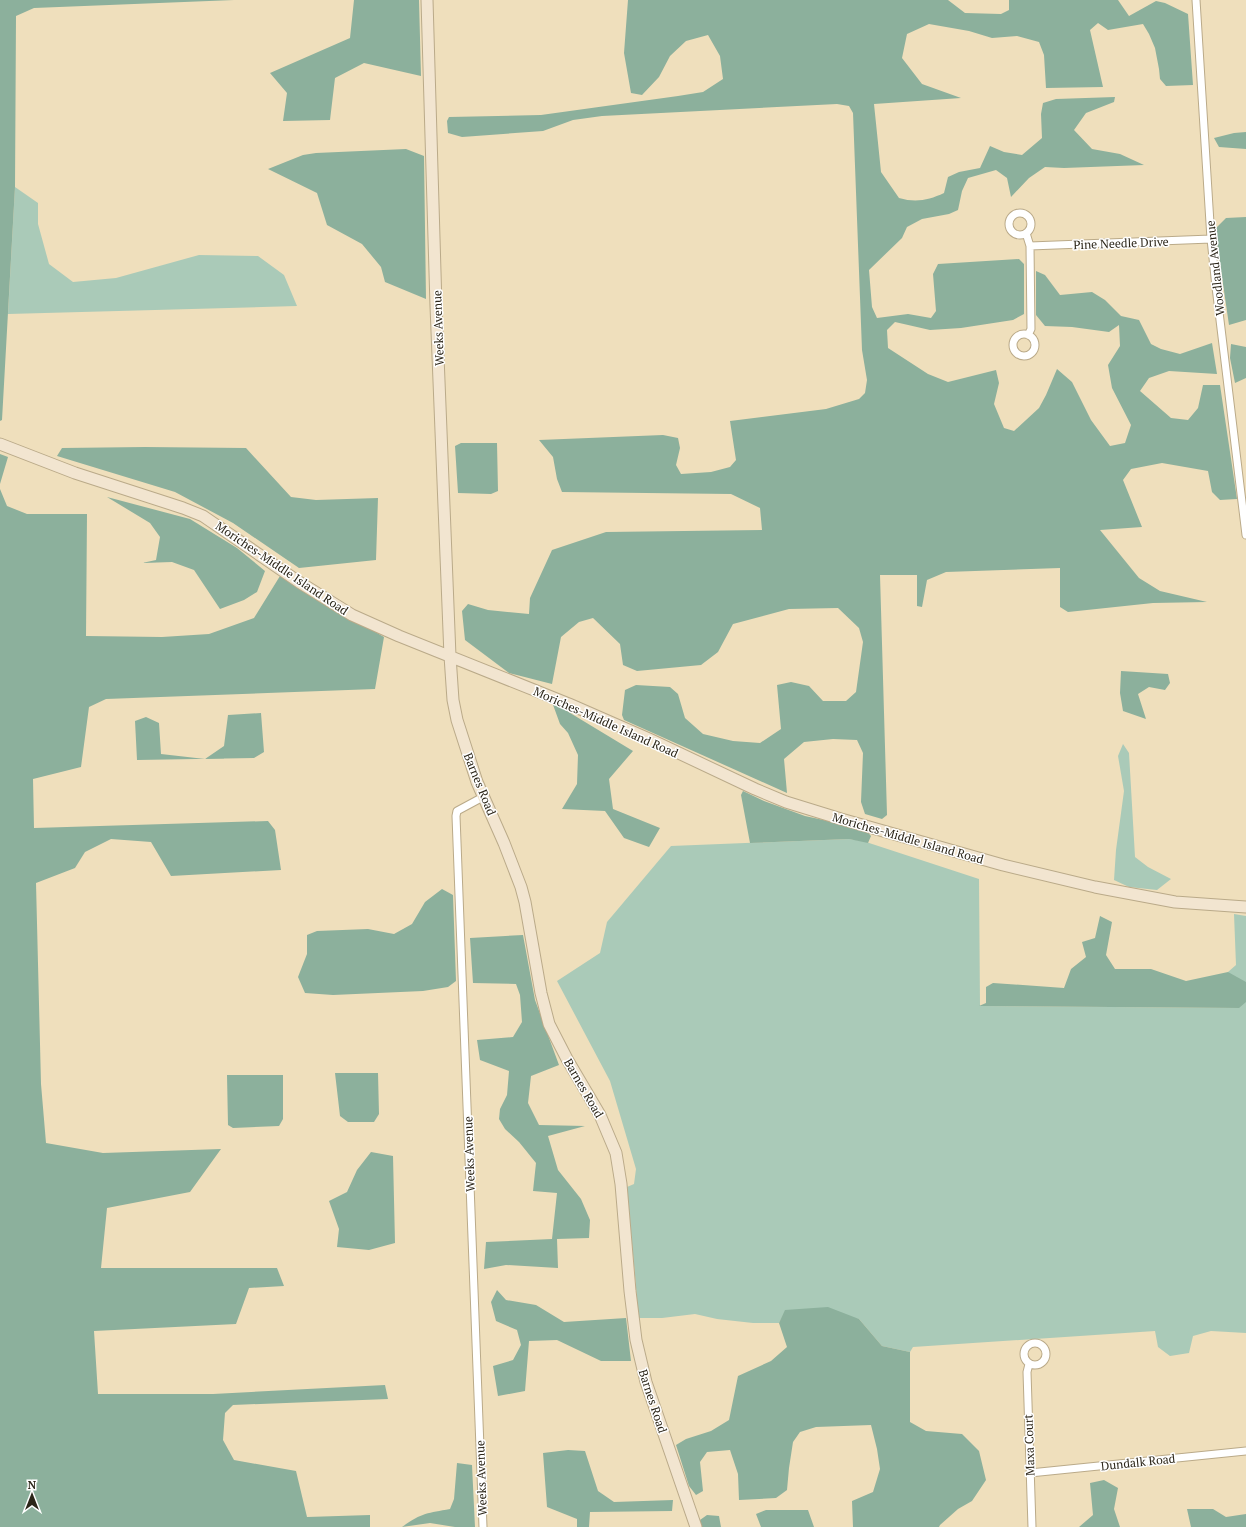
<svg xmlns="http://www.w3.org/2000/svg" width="1246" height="1527" font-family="'PT Serif',serif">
	<rect width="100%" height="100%" fill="#efdfbc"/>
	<path fill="#aacab8" d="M15,187L38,203V224L49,264L73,282L116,278L199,255L258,256L284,275L297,306L8,314Z
		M1123,744L1129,753L1135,857L1148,867L1171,879L1157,890L1129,887L1114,880L1116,850L1124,791L1118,756Z
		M849,839L863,841L979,879L980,1006L1239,1008L1228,972L1236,965L1234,914L1246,916V1333L1211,1331L1193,1336L1189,1353L1170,1356L1158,1347L1155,1331L913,1347L910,1352L882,1346L859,1319L786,1310L779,1323H753L717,1319L695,1314L662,1318H638C636,1274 630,1231 627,1187L634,1184L636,1169L610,1081L557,981L600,953L607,922L671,846Z"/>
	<path fill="#8cb09c" d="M0,0H234L34,8L16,16L15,187L2,420L0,421Z
		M354,0H419L421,76L364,63L335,78L330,120L283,121L287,93L270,73L350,38Z
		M628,0H948L965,13L1001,14L1009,10V0H1118L1129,16L1156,1L1165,3L1188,14L1193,85L1166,86L1160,79L1159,69L1155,48L1149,34L1143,24L1108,30L1098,23L1090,30L1103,87L1046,88L1044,55L1039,42L1017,36L992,38L969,31L929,24L907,34L902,58L922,84L961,98L874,104L881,172L899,198C916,203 929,200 944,193L948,177L959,172L980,168L990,146L1004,152L1022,155L1042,138L1041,114L1043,103L1056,99L1115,97L1114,102L1086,113L1074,130L1092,149L1120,154L1144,165L1064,168L1045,167L1029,178L1011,197L1007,178L996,170L968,178L962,191L958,210L949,214L922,219L907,227L902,238L869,270L872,307L877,318L908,314L931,318L936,311L933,274L938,264L1019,259L1024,264V314L1013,320L961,328L930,330L895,322L887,330L888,348L928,374L948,382L996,370L999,383L994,404L1004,428L1014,431L1039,408L1046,395L1057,369L1072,382L1091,420L1110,446L1125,443L1131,425L1112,388L1108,365L1120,346L1119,325L1109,332L1072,327L1045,326L1036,315V271L1045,275L1060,295L1092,292L1105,300L1121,316L1139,320L1151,344L1161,349L1180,354L1212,343L1217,374L1169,371L1149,378L1140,391L1171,418L1188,420L1198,408L1203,385H1220L1237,499L1220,500L1212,492L1208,471L1162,463L1131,469L1123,480L1142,527L1100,530L1139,578L1160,591L1207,602L1153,603L1068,612L1060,607V568L946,572L927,580L922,607L917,606V575H880L887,815L882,819L865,814L861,802L863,753L857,740L833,739L804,742L784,759L787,793L624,720L622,715L625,690L636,685L670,687L678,694L685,718L703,734L733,741L760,743L781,729L777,685L791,682L809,686L823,701H846L856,692L863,642L859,628L838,608L789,609L733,624L718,652L701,665L637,671L623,665L620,644L593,618L579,622L561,637L552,684L509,673L465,640L462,611L468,604L488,610L529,614L530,598L552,550L606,532L762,530L760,508L731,494L562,492L557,479L553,457L539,440L663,435L678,438L680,448L676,465L681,474L711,472L730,467L736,460L730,421L826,409L859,399L865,393L867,380L862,350L853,113L849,106L837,104L602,116L573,120L543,131L462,137L448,133L447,121L449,117L541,115L678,96L703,92L723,79L720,56L708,35L686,41L670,56L659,77L642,95L631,93L624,53Z
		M1246,132V149L1219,147L1214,138L1234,133Z
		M406,149L424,156L426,299L385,282L381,267L362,244L327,225L317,193L268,169L303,155L316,153Z
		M1246,217V320L1229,325L1215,229L1226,218Z
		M1231,344L1246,347V378L1235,383L1230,358Z
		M461,443H497L498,491L491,494L458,493L455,446Z
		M145,447L246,448L291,497L316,500L378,498L376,560L299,568L233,523L175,492L57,456L62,448Z
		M0,454L8,457L0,484Z
		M0,489L7,506L27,514H87L86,636L162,637L209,634L254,618L280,576L384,637L375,689L106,699L89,707L81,767L33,779L34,828L268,821L275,830L281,870L171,876L151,842L111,839L85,852L75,868L36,883L41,1084L46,1143L103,1153L221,1149L190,1192L107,1208L101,1268H277L284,1286L249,1288L236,1324L94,1331L98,1394H213L385,1385L388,1399L233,1405L225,1413L223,1440L234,1460L296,1471L307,1517L370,1515V1527H0Z
		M107,497L190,519L237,548L265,571L257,592L244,600L220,609L194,570L172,562L142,563L156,560L160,537L150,523Z
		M1121,671L1168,674L1170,683L1165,690L1149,687L1138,694L1146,719L1123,711L1120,693Z
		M552,702L633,751L609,779L613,809L660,828L649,847L624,838L605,811L562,809L577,784L578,755L568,733L560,724Z
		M261,713L264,752L254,758L137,760L135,721L146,717L159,723L161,754L205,759L224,746L228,715Z
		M743,791L764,801L805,816L865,829L871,836L868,843L849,839L750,843L741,795Z
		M442,889L453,895L456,981L448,987L423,991L333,995L305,993L298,977L307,954V935L317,931L368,929L394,934L412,924L425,902Z
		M1100,916L1112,922L1106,955L1115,969H1151L1186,981L1228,972L1246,982V1002L1239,1008L979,1006L986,1003V987L993,983L1064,988L1071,969L1086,957L1082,942L1095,938Z
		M523,935L535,1000L559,1065L531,1076L528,1103L539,1125L585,1126L548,1136L558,1170L581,1199L590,1220L589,1238L557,1239L558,1268L506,1265L484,1269L486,1242L552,1239L557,1193L533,1191L536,1163L519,1142L505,1129L499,1119L500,1109L507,1095L509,1071L480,1060L477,1040L513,1037L522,1022L520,995L516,984L473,983L470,938Z
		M335,1073H378L379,1114L374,1122H348L340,1116Z
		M227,1075H283V1119L279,1126L233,1128L228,1125Z
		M371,1152L393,1156L395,1243L369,1250L337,1247L339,1229L329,1201L347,1192L357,1170Z
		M497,1290L506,1300L536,1305L564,1322L626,1318L631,1361H601L557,1340L529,1341L525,1391L498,1396L493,1366L513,1360L521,1345L517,1330L496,1321L491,1302Z
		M828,1307L859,1319L882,1346L910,1352V1422L926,1431L962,1434L979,1451L986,1480L972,1501L958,1509L940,1525L939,1527H853L852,1501L873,1492L880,1469L877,1449L871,1425L816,1427L800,1432L793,1442L789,1468L787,1490L776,1498L739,1500L738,1474L730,1450L707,1452L700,1462L703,1491L696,1495L689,1486L676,1445L686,1439L711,1431L729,1420L738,1376L771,1361L787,1347L779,1323L785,1310Z
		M568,1450L585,1451L598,1491L614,1502L673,1500L672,1511L590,1512L589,1527H577V1519L547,1507L543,1453Z
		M457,1463L472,1465L475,1527H455L430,1523L402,1527C421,1513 428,1513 450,1509L454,1499Z
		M1104,1480L1118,1488L1114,1509L1120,1527H1079L1093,1515L1090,1483Z
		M1187,1509H1213L1226,1517L1246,1514V1527H1191Z
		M766,1510H808L814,1527H761L756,1514Z
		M707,1515L719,1516L721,1527H702L700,1520Z"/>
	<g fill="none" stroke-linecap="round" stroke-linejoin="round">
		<defs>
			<path id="street" d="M1196,0L1211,239L1216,287L1246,535
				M1009 224a11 11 0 1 1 22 0a11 11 0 1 1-22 0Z
				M1026,233L1030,246L1031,329L1028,335
				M1030,246L1211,239
				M1013 345a11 11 0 1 1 22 0a11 11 0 1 1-22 0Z
				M1024 1354a11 11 0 1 1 22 0a11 11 0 1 1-22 0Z
				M1029,1364L1027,1372L1032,1527
				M1030,1473L1246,1451
				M483,1527L456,816L457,811L483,797"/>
			<path id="secondary" d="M427,0L436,306L450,656L453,700L457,720L477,782L504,843L521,887L525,902L541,993L549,1024L567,1059L600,1115L616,1153L621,1184L630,1291L636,1340L646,1382L696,1527
				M0,444L75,473L183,508L203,516L299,582L352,615L399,636L569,704L649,739L755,789L786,802L841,819L1003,865L1095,887L1175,902L1246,907"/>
		</defs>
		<use href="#street" stroke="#baaa89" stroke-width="9"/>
		<use href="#secondary" stroke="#baaa89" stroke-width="13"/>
		<use href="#street" stroke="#fff" stroke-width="7"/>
		<use href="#secondary" stroke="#f2e5d0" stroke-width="11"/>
	</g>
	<g text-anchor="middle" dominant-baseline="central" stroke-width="3" stroke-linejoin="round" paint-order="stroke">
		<g font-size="12" fill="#2b2518" stroke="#fff">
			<text transform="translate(1121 243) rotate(-2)">Pine Needle Drive</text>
			<text transform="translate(1215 268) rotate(-96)">Woodland Avenue</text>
			<text transform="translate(438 328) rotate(-92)">Weeks Avenue</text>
			<text transform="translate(282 568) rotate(34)">Moriches-Middle Island Road</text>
			<text transform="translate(606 722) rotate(24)">Moriches-Middle Island Road</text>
			<text transform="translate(480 784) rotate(68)">Barnes Road</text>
			<text transform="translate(908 838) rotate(16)">Moriches-Middle Island Road</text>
			<text transform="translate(584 1088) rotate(60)">Barnes Road</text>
			<text transform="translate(469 1154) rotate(-92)">Weeks Avenue</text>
			<text transform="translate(653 1401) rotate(72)">Barnes Road</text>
			<text transform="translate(1029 1445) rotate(-92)">Maxa Court</text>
			<text transform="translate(1138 1462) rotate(-6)">Dundalk Road</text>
			<text transform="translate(481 1478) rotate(-92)">Weeks Avenue</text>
		</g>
	</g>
	<g transform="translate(32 1495)" stroke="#ffffff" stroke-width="3" paint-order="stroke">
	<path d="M0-3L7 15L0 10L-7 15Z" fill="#2b2518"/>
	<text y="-6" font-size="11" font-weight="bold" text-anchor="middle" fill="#2b2518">N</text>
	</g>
</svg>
